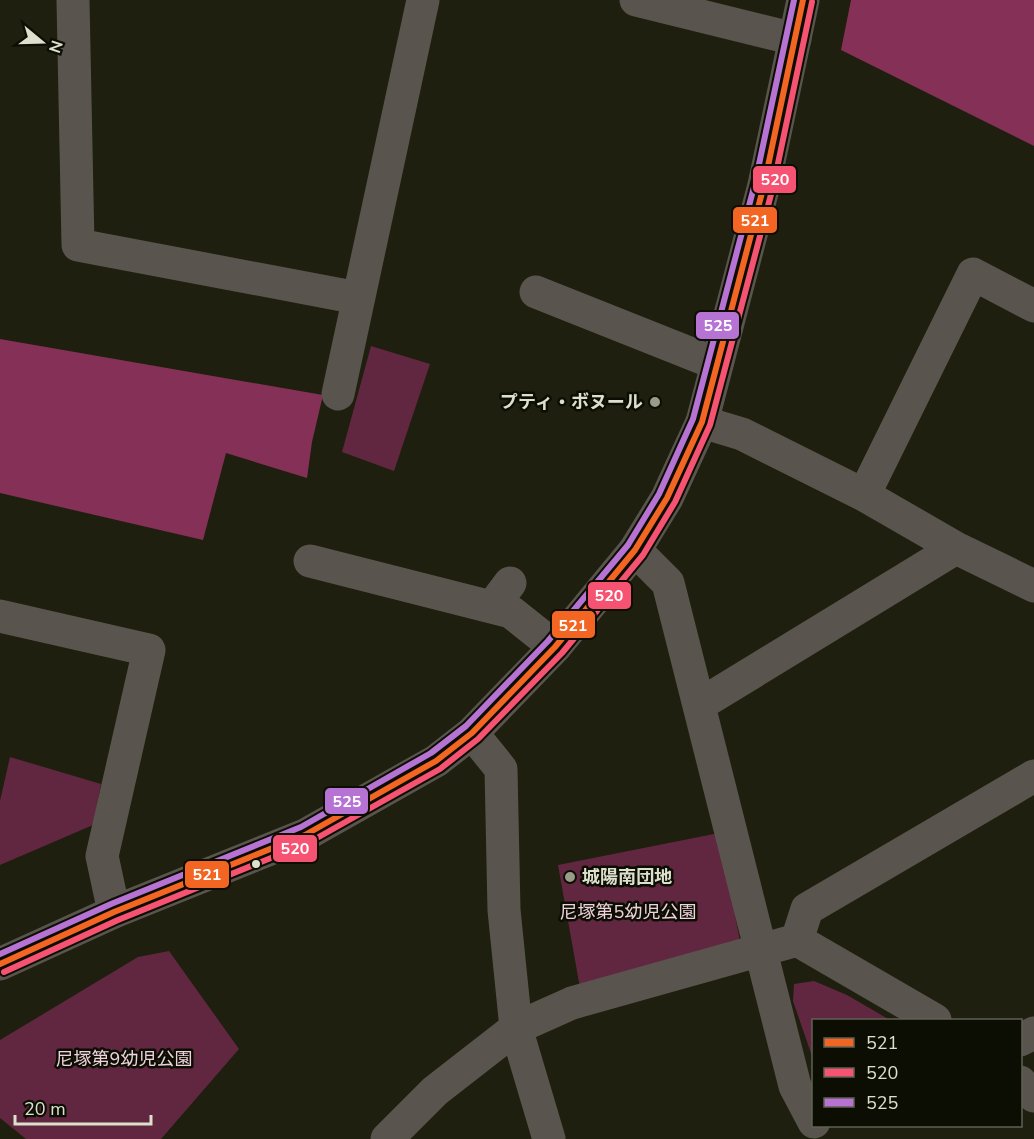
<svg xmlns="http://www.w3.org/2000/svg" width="1034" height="1139" font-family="'Nunito Sans','Noto Sans JP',sans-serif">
	<rect width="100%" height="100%" fill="#1e1f0e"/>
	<path fill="#622740" d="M371,346L430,364L394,471L342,452Z
		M10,757L101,784L93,825L0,865V801Z
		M719,833L740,941L580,988L558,865Z
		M169,951L239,1049L161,1139H26L0,1118V1040L138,957Z
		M814,981L847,995L890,1020H814L813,1059L793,1001L794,984Z"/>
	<path fill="#853057" d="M851,0H1034V146L841,50Z
		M0,339L323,395L312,442L307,478L226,453L203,540L0,493Z"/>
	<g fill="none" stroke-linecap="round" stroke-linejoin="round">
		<path stroke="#59554e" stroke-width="33" d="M73,0L78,245L358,298
			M636,0L795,39
			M536,292L717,364
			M338,394L423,0
			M702,422L742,434L864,495L956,548L1034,586
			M864,495L973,274L1034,306
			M635,550L668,583L795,1086L814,1122
			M310,561L511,612L555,647
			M492,607L510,583
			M0,616L149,650L102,856L114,912
			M699,705L956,548
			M797,940L807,909L1034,776
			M1020,1040L1034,1033
			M1020,1082L1034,1096
			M387,1139L435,1091L516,1028L572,1003L797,940L935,1020"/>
		<path stroke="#59554e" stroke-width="33" d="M472,733L501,769L504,910L516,1028L549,1139
			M0,964L114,912L305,835L436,761L472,733L555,647L635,550L667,498L702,422L764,185L803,0"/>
		<defs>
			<path id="bus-1" d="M0,964L114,912L305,835L436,761L472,733L555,647L635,550L667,498L702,422L764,185L803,0"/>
			<path id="bus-2" d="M4,972L118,920L308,843L440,769L478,739L562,653L643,555L675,502L710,425L773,187L812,2"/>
			<path id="bus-3" d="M0,954L111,904L301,827L431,753L466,726L548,641L628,545L659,494L693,419L755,183L794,0"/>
		</defs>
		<use href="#bus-1" stroke="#0d0e03" stroke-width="10"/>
		<use href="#bus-2" stroke="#0d0e03" stroke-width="10"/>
		<use href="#bus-3" stroke="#0d0e03" stroke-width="10"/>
		<use href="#bus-1" stroke="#f26522" stroke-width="6"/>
		<use href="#bus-2" stroke="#f65372" stroke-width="6"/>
		<use href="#bus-3" stroke="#b673d3" stroke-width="6"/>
	</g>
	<g fill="#9a9c8a" stroke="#0d0e03" stroke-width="2">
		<circle cx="655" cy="402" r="6"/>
		<circle cx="570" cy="877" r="6"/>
	</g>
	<circle fill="#dde0cd" stroke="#0d0e03" stroke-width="2" cx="256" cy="864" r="5"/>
	<g text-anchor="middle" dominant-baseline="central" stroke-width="5" stroke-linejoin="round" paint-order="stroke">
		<g font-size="18" font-weight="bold" fill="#dde0cd" stroke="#0d0e03" text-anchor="end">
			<text x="643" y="402">プティ・ボヌール</text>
			<text x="582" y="877" text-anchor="start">城陽南団地</text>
		</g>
		<g font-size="18" fill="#eed2dc" stroke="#0d0e03">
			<text x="628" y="912">尼塚第5幼児公園</text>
			<text x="124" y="1059">尼塚第9幼児公園</text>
		</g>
	</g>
	<g stroke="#0d0e03" stroke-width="2">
		<rect x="752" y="165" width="45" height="29" rx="6" fill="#f65372"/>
		<rect x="732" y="206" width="46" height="28" rx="6" fill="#f26522"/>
		<rect x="695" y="311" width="45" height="29" rx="6" fill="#b673d3"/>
		<rect x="587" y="581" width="45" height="29" rx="6" fill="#f65372"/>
		<rect x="551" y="610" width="45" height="29" rx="6" fill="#f26522"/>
		<rect x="324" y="787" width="45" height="28" rx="6" fill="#b673d3"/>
		<rect x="272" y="834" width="46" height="29" rx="6" fill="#f65372"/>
		<rect x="184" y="860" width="46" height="29" rx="6" fill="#f26522"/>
	</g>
	<g font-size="16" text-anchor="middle" font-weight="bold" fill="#fff">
		<text x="775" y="185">520</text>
		<text x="755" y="226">521</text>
		<text x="718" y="331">525</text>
		<text x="609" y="601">520</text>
		<text x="573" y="631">521</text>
		<text x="347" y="807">525</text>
		<text x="295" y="854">520</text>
		<text x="207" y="880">521</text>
	</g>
	<rect x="812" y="1019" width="210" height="108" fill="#0d0e03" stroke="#606254" stroke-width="1.5"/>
	<rect x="824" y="1038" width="30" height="9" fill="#f26522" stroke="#606254" stroke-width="1.5"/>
	<text x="866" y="1049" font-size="18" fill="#dde0cd">521</text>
	<rect x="824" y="1068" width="30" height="9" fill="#f65372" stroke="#606254" stroke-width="1.5"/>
	<text x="866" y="1079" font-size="18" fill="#dde0cd">520</text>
	<rect x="824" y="1098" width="30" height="9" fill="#b673d3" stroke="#606254" stroke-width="1.5"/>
	<text x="866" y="1109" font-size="18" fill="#dde0cd">525</text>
	<g transform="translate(42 42) rotate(109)" stroke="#0d0e03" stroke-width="4.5" paint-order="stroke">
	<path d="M0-4.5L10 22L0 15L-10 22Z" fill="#dde0cd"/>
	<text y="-9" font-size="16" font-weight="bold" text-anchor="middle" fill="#dde0cd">N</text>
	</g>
	<path d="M15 1115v9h136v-9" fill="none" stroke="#dde0cd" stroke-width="3"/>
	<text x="24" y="1115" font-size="18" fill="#dde0cd" stroke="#0d0e03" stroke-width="4.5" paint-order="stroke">20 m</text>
</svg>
